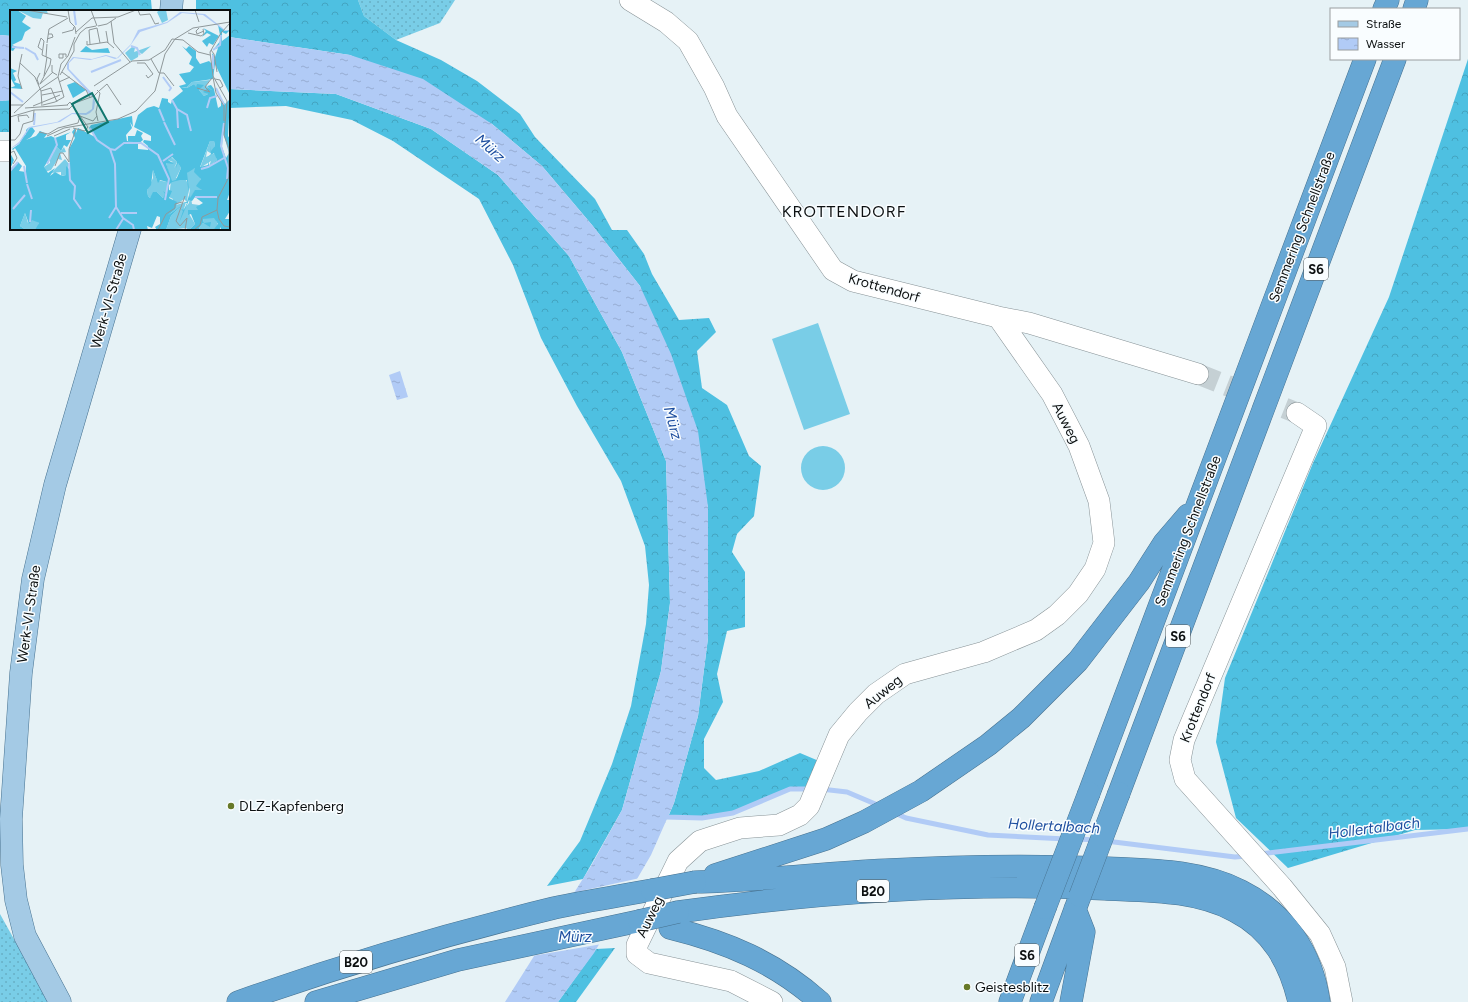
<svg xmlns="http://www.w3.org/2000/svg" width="1468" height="1002" font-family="Figtree,sans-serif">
	<defs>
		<pattern id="grass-dots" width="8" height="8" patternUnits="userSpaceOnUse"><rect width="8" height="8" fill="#79cde7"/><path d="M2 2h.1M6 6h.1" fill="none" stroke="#67afc5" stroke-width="1.8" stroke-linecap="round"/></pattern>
		<pattern id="forest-crowns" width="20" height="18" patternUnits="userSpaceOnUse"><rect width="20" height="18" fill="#4ec0e1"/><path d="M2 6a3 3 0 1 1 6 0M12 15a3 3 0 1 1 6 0" fill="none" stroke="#43a4c0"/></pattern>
		<pattern id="water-ripples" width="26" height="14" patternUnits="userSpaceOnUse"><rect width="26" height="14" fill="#b1cbf6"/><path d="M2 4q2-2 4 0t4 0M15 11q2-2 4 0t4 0" fill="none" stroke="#97add2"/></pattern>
	</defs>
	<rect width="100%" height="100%" fill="#e6f2f6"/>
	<path fill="url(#grass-dots)" d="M358,0H455L440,23L396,40L364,16Z
		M0,914L49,1002H0Z"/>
	<path fill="url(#forest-crowns)" d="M0,0H151L152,11H11V36L0,35Z
		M196,0H358L364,16L396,40L441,60L477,81L520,114L535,137L595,199L612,230H627L644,254L652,274L679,320L709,318L716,332L697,351L702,388L727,405L749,456L761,466L754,516L737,534L732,552L745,572V627L727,631L717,674L723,702L704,739V768L716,780L759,771L800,753L826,764L816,789H790L733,813L702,818L668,817L674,803L698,716L708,638V507L640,286L592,225L542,166L492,124L350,55L229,37V11H196Z
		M1468,59V829L1415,830L1288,868L1236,818L1216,742L1225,678L1313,463L1389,297Z
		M229,89L336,94L431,129L498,175L569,256L622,352L666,461L670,603L661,671L622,810L583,879L547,886L580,841L612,764L631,706L646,624L649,585L645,546L621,481L577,406L541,338L513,265L479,199L393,141L352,120L286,106L229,108Z
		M11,100V132H0V101Z
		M615,948L576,1002H558L596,949Z"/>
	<path fill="#79cde7" d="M818,323L850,414L804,430L772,339Z
		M801 468a22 22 0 1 1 44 0a22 22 0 1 1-44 0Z"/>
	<path fill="url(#water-ripples)" d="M0,35L11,36V100L0,101Z
		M229,37L350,55L423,79L492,124L542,166L592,225L640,286L671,354L698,431L708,507V638L698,716L674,803L651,855L594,953L558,1002H505L591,866L622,810L661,671L670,603L666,461L622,352L569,256L498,175L431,129L336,94L229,89Z
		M400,371L408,397L397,400L389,375Z"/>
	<path fill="#e6f2f6" d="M640,878L602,944L532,956L572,893Z"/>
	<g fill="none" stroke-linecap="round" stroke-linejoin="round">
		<path stroke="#b1cbf6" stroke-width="5" d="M821,789L847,792L880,806
			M895,813L906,818L988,835L1066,839
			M663,815L666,817L702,818L733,813L790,789H811
			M1078,839L1096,840
			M1106,841L1235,857L1247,856
			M1260,854L1468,829"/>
		<path stroke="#c5d0d4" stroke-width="21" stroke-dasharray="21 10" stroke-linecap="butt" d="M1198,374L1297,413"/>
		<defs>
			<path id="minor" d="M630,0L666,22L688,41L714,87L727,116L833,270L853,281L998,317L1029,323L1198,374
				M0,151H11
				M1297,413L1316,426L1184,740L1180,760L1185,779L1282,887L1320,934L1335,967L1342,1002
				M772,1002L731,981L649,963L637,954V945L678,861L700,841L740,828L779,825L800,815L809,806L839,735L858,712L876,694L905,674L984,652L1036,630L1057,615L1078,594L1095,569L1104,543L1099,501L1079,446L1052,394L998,317"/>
			<path id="major" d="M171,11L172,0
				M60,1002L25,936L16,900L12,865L11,819L21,673L33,579L55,485L130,229"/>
			<path id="highway" d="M1384,9L1388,0
				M1414,9L1417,0
				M1089,793L1365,59
				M1119,793L1395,59
				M715,875L826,839L864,822L921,791L988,745L1021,718L1078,661L1139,582L1164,543L1188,515
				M695,882C759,881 822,873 886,870C960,866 1034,865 1108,868C1152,870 1200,870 1241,891C1285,913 1312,953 1319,1002
				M678,912C820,892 963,882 1105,889C1148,891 1196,890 1235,911C1272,930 1290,963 1299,1002
				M670,928C727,942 775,962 820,1002
				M238,1002C342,965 447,934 554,908C586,901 619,896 652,890
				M316,1002L458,960L639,921
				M1010,1002L1045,908
				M1041,1002L1080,896
				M1071,1002L1084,932L1075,909"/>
		</defs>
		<use href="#minor" stroke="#889397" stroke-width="22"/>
		<use href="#major" stroke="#477290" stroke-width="23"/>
		<use href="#highway" stroke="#477290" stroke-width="23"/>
		<use href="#minor" stroke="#fff" stroke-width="21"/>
		<use href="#major" stroke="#a4cae5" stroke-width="22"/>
		<use href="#highway" stroke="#67a7d4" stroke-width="22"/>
		<defs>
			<path id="highway-bridge" d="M652,890L695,882
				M1080,896L1119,793
				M1045,908L1089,793
				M639,921L678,912"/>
		</defs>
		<use href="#highway-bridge" stroke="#477290" stroke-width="23" stroke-linecap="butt"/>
		<use href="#highway-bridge" stroke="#67a7d4" stroke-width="22"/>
	</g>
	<g fill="#677928" stroke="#f9fdff" stroke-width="1.5">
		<circle cx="231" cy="806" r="4"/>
		<circle cx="967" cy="987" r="4"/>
	</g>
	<g text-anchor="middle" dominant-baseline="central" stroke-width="3" stroke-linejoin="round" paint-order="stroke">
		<g fill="#f9fdff" stroke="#535758" stroke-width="1">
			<rect x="1304" y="258" width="24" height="22" rx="3"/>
			<rect x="1166" y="625" width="24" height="22" rx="3"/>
			<rect x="857" y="880" width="32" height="22" rx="3"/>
			<rect x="1015" y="944" width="24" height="22" rx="3"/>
			<rect x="340" y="951" width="32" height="22" rx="3"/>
		</g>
		<g font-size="13" font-weight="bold" fill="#0c1011">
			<text x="1316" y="269">S6</text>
			<text x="1178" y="636">S6</text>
			<text x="873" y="891">B20</text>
			<text x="1027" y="955">S6</text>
			<text x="356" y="962">B20</text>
		</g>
		<g font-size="14" fill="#0c1011" stroke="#f9fdff">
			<text transform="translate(1302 227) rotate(-69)">Semmering Schnellstraße</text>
			<text transform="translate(884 288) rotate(16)">Krottendorf</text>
			<text transform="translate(109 301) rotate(-74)">Werk-VI-Straße</text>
			<text transform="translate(1066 423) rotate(63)">Auweg</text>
			<text transform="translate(1188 531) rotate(-69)">Semmering Schnellstraße</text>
			<text transform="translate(29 614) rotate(-82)">Werk-VI-Straße</text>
			<text transform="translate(883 692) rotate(-39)">Auweg</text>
			<text transform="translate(1198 708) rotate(-68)">Krottendorf</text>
			<text transform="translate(650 917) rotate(-64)">Auweg</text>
		</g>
		<g font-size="14" fill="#0c1011" stroke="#f9fdff" text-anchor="start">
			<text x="239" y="806">DLZ-Kapfenberg</text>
			<text x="975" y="987">Geistesblitz</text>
		</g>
		<g font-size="15" font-style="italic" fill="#1d4e9f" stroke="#f9fdff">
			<text transform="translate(490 148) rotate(42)">Mürz</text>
			<text transform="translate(673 423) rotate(75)">Mürz</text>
			<text transform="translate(1054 826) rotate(3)">Hollertalbach</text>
			<text transform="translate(1374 828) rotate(-7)">Hollertalbach</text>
			<text x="575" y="937">Mürz</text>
		</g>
		<g font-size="16" letter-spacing="1" fill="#0c1011" stroke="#f9fdff">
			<text x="844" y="211">KROTTENDORF</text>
		</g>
	</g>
	<g transform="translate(10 10)">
		<rect width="220" height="220" fill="#e6f2f6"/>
		<path d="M7,0L37,1L38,4L33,3L31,9L23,8ZM150,0H156L158,10L152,13L147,2ZM141,36L132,44L129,42L128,47L121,51L115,43L122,37L125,38L124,42ZM200,70L196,76L202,79L195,82L198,84L194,86L189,80L192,76L185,77L184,74L177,78L171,77H177L182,72ZM200,131H204L205,136L202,144L197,141L196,147L205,143L207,150L199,156L201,151L190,158ZM47,137L51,141L54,137L56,142L50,143L52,150L48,149L41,160L35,162L34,157L40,153V148ZM161,147L167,152L164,158L168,152L171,158L166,168L176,170L179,176L177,192L174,189L166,195L176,192L174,199L179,193L180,181L176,167L178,160L185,158L191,169L189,173L192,180L185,181L181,187L182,194L189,195L188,200L178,202L185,214L179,220L176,218L156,220L161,206L169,198L157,205L163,189L159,187L161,171L156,153L163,152L158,150ZM55,149L59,154L56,165L51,166V162L41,163ZM143,160L147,170L157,172V182L153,188L147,182L140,188L138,186L137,180L143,168ZM15,203L18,213L22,209L29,213L27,219L16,220L10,216ZM195,208H205L208,215L203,220H191L189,218L193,213L200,216V214L194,213L193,209Z" fill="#79cde7"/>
		<path d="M0,0H7L16,6L12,12L21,18L15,22L12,30L2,35L12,39L6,37L3,41L0,40ZM208,15L215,21L220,20L216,24L212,22V31L220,25V85L205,54L203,69L182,72L177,77H171L177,78L184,74L186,77L187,74L194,75L189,80L194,86L198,84L193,82L198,78L202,80L197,76L201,75L204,79L208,98L211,96V88L215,94L220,89L218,126L220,129V182L217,190H220V201L215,209H219L220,220H211V217L209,220H203L208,214L204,208L193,209L194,213L201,212L200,217L193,213L189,218L191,220H179L185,214L181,204L178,205V200H188L186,197L193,193L185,187L182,191L179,190L169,213L173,201L171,199L174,200L177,193L173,192H177L179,185L177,170H170L162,172L159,175V180L162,181L159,188L167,192L165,199L158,205L171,196L161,206L156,220H147L145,217L150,214V207L147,206L142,218L137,216L138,220H25L29,213L22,210L19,214L15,203L10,216L16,220H0V143L4,150L0,159L8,152L12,156L9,161L16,162V156L5,138L3,140L2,139L9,134L15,124L16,125V120L18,118L25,116L22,117L25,121L21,127L16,130L26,126L30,121L37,124L34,128L41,126L45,128L61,122L56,125V130H61L57,137L54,135L51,141L47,137L34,157L38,163L45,158L40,166L45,162L52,166L56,165V156L60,160L59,139L65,128L62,122L65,118L66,123L68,118L85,127L79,118L81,115L122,106L123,117L120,112L122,118L116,125L117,131L124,132L118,131V126H125L127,120L133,123L131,126L133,130L128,134V139L138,140V136L133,132L134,130L141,131V126L124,117L128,105L137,98L144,96L149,98L152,88L158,89V92L161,94L162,90L173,81L169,76L176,74L169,64L180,62L184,57L179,54L182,47L172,36L176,39L179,36L186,41V48L190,54L199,51L203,55L202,45L203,43L204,50L208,38L203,40L211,30ZM213,122L219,143L216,148L212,137ZM200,131H204L205,136L201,141L200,136L201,144L198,147L204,143L207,150L199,156V151L198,155L190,157ZM162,147L167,152L166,158L168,153L171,158L166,170L162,171L156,153L164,154L158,150ZM185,158L184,162L191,169L186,176L192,180H185L180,188L177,163ZM143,160L148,173L150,170L157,172V184L153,181L155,184L153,188L147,182H143L140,188L138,186L137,180L141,175ZM193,18L209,26L203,35L199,33L197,37L192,31L201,25L197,23L192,27L196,21ZM76,36L82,40L98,38L100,43L70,42ZM0,58L7,61L3,63L6,70L4,72L10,74L12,79L0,78L5,76L0,67ZM65,72L76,80L63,88L57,75Z" fill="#4ec0e1" fill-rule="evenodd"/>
		<path d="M170,2L195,4L215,20H220L215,21L193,5L172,3L157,13L130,22L120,36L108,48L105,49L96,46L80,50L64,48L59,53V59L81,82L85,92L84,99L80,103L76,105L62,104L50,112L20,118L9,134L0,139L9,132L19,117L47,112L62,103H76L82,99L83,88L57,59V54L63,47L82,49L96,45L107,48L121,34L128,20L157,12Z" fill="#b1cbf6"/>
		<path fill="none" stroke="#b1cbf6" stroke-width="2" d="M64,0L66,15M121,36L127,38L130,45M2,37L14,38M15,38L25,44L28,50M203,40L210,35L211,25M203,45V59M81,62L111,50M153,67L161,78L159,81M206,78L214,95M0,82L13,92M162,90L167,99L177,105L181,121M197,98L200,88L207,86M149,99L154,111M167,99L168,118M154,112L165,135M214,113L211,136L218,158L217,169M24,115L25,103M80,118L87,130L100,139L105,154L106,197L113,208L123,215L124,220M100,139L105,140L114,133H131L148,145L159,169L155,190M153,151L163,144M59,153L60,170L65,176L64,189L71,199M37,154L47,135L45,128M14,156L17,173M191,159L198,157L214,148M0,161L8,152M17,174L22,189M185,187H207M3,199L15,185M111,203H127M99,208L106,197M20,212L21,200M106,220L113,209"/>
		<path fill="none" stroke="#8f989a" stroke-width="1" d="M16,0L57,7M58,0L60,12L65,17L66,24M81,0L87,16M128,0L130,5L140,4L145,14L149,13M185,0L189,12M101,11L104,33L120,52M88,16L97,14L106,8M87,18L90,33M189,18L186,21L187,24L194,21M96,21L98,33M66,22L82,8L108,7L126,0M52,23L63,20L64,17M178,23L191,26L194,24L193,19M37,29L43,27L42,24H38M77,31V35L97,32L104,38M37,33L39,19L58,8M80,34L79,20L87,18M32,40L28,37L31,28L34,31M201,40L204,44L207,62M12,44L10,53L25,67L31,81L32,96M53,44V48H49V44H56V47M58,46L65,27M36,47L37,34M141,49L149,63H154L164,76M10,53L8,66L12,79M127,53H135L143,64L138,68L136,65M42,55V62L47,65M52,62L76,80L80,88M50,65L64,41V34L70,23L76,18L86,16M34,66L37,47M48,67L51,54L58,46M203,67L206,83L214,96V111M205,69L210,70L213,76L210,78M49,72L60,67M30,74L40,55L41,49L32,45L34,31M30,74L43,62M29,75L27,69L30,63M84,76L122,51L139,50L155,40L162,29L173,30L188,42L200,45M187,78L200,82L195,77L202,68M87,80L90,83L86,102L88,111M31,81L41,78L47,92M89,81L97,74L111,95M32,85L53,81M0,95H13M33,95L45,92L54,87L48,67M57,95L60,92L78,117L75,121L63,118M23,96L50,85M15,98L58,95M4,103L30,79L48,67M0,107L24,100L59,99L65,93L84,86L89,81M9,112L8,106L17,105L19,108M29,122L38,124L48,118L68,113L70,106L83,111L87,106M37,126L54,118L108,109L126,101L145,81L155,44L165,29L183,18L220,12M44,126L60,119M0,130H5L10,124L13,114L23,111L24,100M0,143L4,141L7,148L3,154M45,156L50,143H53L59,152V139L66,119M207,200L209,209L214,216L220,217M148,220L156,204L165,198V194L172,192M175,220L177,208L170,216L166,211L175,186M184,220L190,215L192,207L207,200L208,188L219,167V139L214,125L217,91L203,66L200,42L211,23L220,13"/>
		<path fill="#0f766e" fill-opacity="0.15" stroke="#0f766e" stroke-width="2" d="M82,83L98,112L78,123L62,94Z"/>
		<rect width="220" height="220" fill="none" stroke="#0c1011" stroke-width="2"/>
	</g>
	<rect x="1330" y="8" width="130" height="52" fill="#f9fdff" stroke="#9a9ea0"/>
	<rect x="1338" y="21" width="20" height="6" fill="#a4cae5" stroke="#9a9ea0"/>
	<text x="1366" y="28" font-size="12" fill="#0c1011">Straße</text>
	<rect x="1338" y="38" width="20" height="12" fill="url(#water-ripples)" stroke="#9a9ea0"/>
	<text x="1366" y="48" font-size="12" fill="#0c1011">Wasser</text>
</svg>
